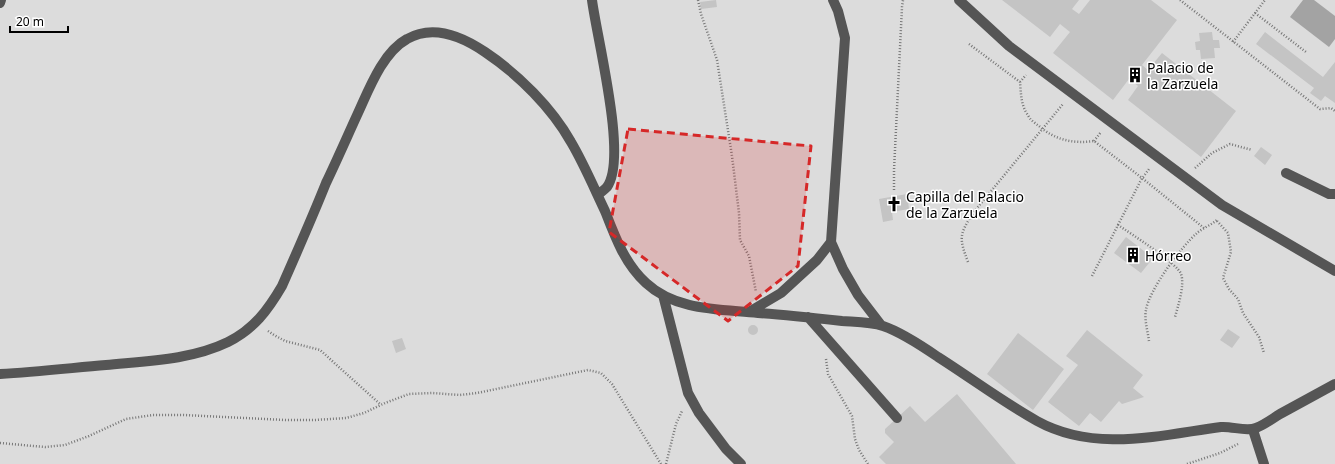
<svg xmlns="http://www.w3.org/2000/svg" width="1335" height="464" font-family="'Noto Sans',sans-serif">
	<rect width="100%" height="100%" fill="#fff"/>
	<path fill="#dcdcdc" d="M0,0H1335V464H0Z"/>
	<path fill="#a3a3a3" d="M1303,0H1314L1335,16V39L1329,47L1290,17Z"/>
	<path fill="#c4c4c4" d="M716,0L717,7L701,9L700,2Z
		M1002,0H1079L1072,9L1079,14L1090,0H1151L1177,20L1142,65L1148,70L1162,53L1236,111L1201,157L1128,100L1138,86L1129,79L1113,100L1053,53L1070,32L1060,24L1050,37Z
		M1212,32L1213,40H1219L1220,48H1214L1215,58L1201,59L1200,50H1196L1195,42L1200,41L1199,33Z
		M1265,32L1323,77L1335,62V103L1325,96L1321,101L1310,93L1314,88L1256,44Z
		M1261,147L1272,155L1265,165L1254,156Z
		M907,194L909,209L892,212L893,220L883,222L879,199Z
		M1126,237L1153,258L1141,273L1114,253Z
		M748 330a5 5 0 1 1 10 0a5 5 0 1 1-10 0Z
		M1228,329L1240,337L1232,348L1220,340Z
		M1087,330L1143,375L1133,388L1144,397L1122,404L1119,401L1101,422L1090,413L1079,426L1048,402L1078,365L1066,356Z
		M1018,333L1064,369L1033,410L987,374Z
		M402,338L406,349L396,353L392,341Z
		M957,394L1016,464H886L879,457L894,442L885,433V429L910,406L925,422Z"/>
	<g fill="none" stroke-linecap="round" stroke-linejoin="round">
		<path stroke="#777" stroke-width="2.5" stroke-dasharray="1 2" stroke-linecap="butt" d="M698,0L701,14L717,60L732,156L739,213L740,240L749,256L756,292
			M1180,0L1320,109L1331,108L1335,111
			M1255,13L1306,52
			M1233,42L1265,0
			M969,44L1020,82C1021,94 1021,106 1028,115C1030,120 1035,123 1039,126C1055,140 1073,144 1094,141L1142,178L1204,228
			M1020,82L1026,75
			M1094,141L1101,132
			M1195,168L1212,153L1230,144L1252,150
			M894,190V170L902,7L903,0
			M1217,221L1228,233L1231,252L1223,278L1229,289L1238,299L1243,313L1259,337L1264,353
			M1118,225L1141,180L1149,169
			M968,262C959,238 959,235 973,213L1063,104
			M1092,276L1118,225C1130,233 1178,264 1181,274C1185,285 1178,306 1175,317
			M268,331L274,335L285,341L320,350L381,405
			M1149,341C1148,332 1144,320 1146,310C1149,290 1181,247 1197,233C1203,228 1211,225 1217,220
			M826,359L828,374L852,416L855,439L859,450L868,464
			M0,443L45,447L65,445L89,436L126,419L153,415H184L285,420H314L346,418L364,413L385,403L409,394L432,393L460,395L477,393L588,370L601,373L612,384L661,464
			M666,464L676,424L682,411
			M1187,464L1220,453L1238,444"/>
		<path stroke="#555" stroke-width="10" d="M592,0C597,39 628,158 607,187C604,190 600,193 598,195
			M959,0L1009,46L1222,205L1335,271
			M0,3L1,0
			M1286,173L1329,194H1335
			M831,242L843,269L858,295L881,325
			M663,295L688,393L699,413L726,449L741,464
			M749,312L781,293L817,260L831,242L845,38L838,11L833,0
			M808,317L897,418
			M0,374C35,372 71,368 106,365C147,361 191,360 228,342C254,329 268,310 282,286C297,252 312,218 326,183C337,160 347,137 358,113C369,89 383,52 407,39C433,24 463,37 485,52C518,74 552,108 571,142C584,164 594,188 605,211C615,237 625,264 646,283C676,311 720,309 758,313C786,315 814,318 842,321C855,322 871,322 883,326C901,332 922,346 938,357C971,378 1003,402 1037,421C1095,453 1160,435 1221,427C1232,426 1246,432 1256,428C1264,425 1272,419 1280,414C1298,404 1317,394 1335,384
			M1253,430L1264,464"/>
	</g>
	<path fill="#d62828" fill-opacity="0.2" stroke="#d62828" stroke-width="3" stroke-dasharray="8 5" stroke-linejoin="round" d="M628,129L811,146L798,266L728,321L609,232Z"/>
	<defs>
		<symbol id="building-bare" viewBox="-9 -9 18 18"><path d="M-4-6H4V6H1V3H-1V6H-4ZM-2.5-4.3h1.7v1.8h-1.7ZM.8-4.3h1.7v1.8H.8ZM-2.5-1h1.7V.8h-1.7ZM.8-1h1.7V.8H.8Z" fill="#000" stroke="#fff" stroke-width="2.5" paint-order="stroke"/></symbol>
		<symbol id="church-bare" viewBox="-9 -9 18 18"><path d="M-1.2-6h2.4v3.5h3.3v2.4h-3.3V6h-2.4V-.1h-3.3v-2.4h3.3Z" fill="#000" stroke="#fff" stroke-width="2.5" paint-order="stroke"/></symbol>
	</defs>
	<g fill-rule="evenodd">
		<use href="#building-bare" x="1124" y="64" width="22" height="22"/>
		<use href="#church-bare" x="883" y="193" width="22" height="22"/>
		<use href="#building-bare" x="1122" y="244" width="22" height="22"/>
	</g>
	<g text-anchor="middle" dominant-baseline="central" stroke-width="3" stroke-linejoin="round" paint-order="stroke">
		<g font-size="14" fill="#000" stroke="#fff" text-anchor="start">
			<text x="1147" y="67">Palacio de<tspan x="1147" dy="16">la Zarzuela</tspan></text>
			<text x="906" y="196">Capilla del Palacio<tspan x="906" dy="16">de la Zarzuela</tspan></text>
			<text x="1145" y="255">Hórreo</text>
		</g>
	</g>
	<path d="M10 26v6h58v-6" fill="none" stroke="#000000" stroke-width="2"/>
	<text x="16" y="26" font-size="12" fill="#000000" stroke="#ffffff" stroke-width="3" paint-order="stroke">20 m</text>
</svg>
